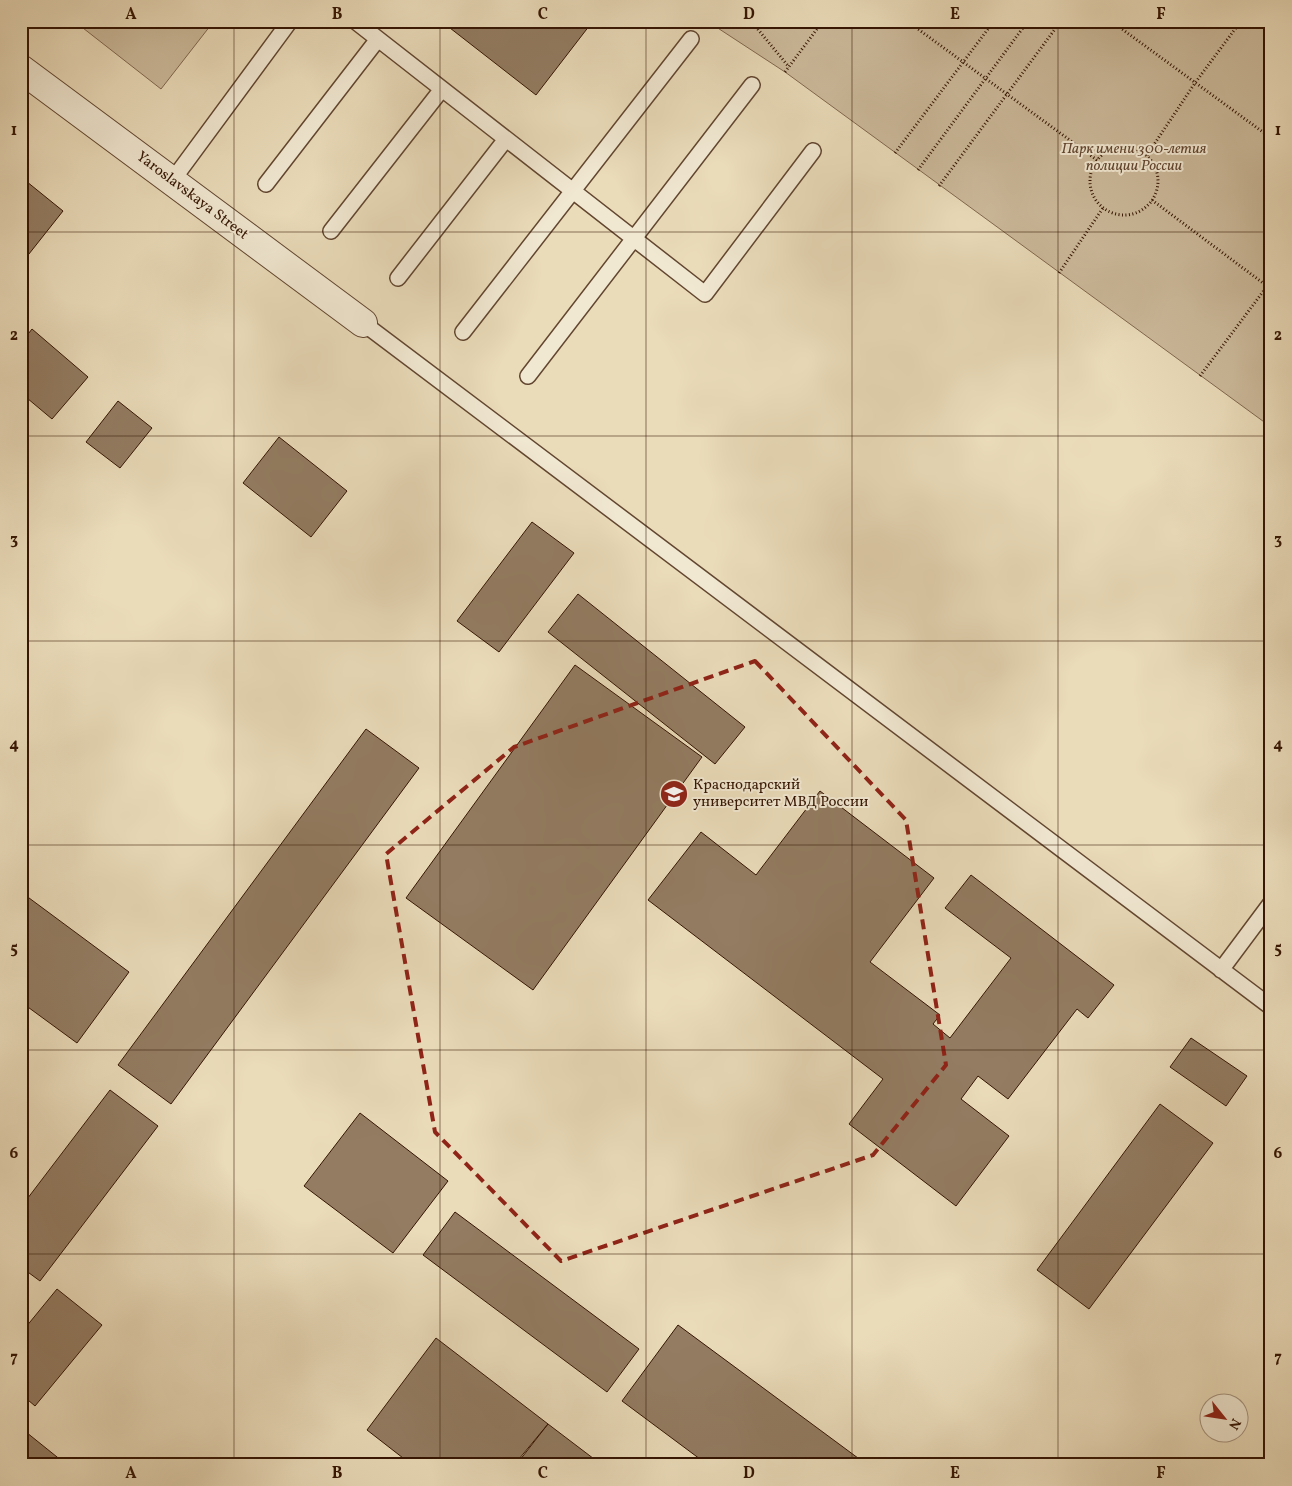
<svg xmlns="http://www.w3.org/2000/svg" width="1292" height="1486" font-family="Vollkorn,serif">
	<rect width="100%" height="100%" fill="#eadbb9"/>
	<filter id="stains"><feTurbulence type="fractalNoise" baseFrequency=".004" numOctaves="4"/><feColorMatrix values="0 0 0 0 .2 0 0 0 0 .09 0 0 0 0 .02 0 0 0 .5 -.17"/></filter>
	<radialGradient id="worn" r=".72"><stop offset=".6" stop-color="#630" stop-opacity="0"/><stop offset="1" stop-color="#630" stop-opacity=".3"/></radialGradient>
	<path fill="#cbb99a" stroke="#80674e" d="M74,21H214L161,89Z
		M707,21H1271V427L785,72Z"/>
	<path fill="#937c62" stroke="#351503" d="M441,21H593L536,95Z
		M21,177L63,211L21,264Z
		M32,329L88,377L52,419L21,393V343Z
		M118,401L152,428L120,468L86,442Z
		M279,437L347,491L311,537L243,483Z
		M532,522L574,553L499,652L457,621Z
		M578,594L745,727L715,764L548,632Z
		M575,665L702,757L533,990L406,898Z
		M366,729L419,768L171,1104L118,1065Z
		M820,791L934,878L870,962L940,1015L933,1024L950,1038L1011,958L945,908L971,875L1114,985L1088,1018L1077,1009L1008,1099L978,1076L961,1099L1009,1136L956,1206L849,1124L883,1079L648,900L701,832L756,875Z
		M21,892L129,972L77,1043L21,1002Z
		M1191,1038L1247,1076L1226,1106L1170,1067Z
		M110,1090L158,1126L40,1281L21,1267V1207Z
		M1160,1104L1213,1143L1089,1309L1037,1270Z
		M360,1113L448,1181L393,1253L304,1186Z
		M455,1212L639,1349L607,1392L423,1255Z
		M57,1289L102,1325L35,1406L21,1394V1333Z
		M678,1325L862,1461L859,1465H708L622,1401Z
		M436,1338L548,1424L514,1465H412L367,1430Z
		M548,1424L602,1465H516Z
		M21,1428L67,1465H21Z"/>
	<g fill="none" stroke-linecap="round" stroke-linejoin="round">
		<defs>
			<path id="service" d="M355,21L705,294L813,151
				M172,181L290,21
				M266,184L378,39
				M331,231L442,89
				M398,278L506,139
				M363,323L1271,1007
				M463,332L691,39
				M528,376L752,85
				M1221,970L1271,903"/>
			<path id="minor" d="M21,69L363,323"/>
		</defs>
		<use href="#service" stroke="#624630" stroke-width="18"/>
		<use href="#minor" stroke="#624630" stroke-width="30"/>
		<path stroke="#351503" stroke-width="3" stroke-dasharray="1 2.5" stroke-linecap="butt" d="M751,21L789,67
			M907,21L1097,160
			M1111,21L1271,138
			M1262,21L1271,28
			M785,72L823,21
			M1090 181a34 34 0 1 1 68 0a34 34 0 1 1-68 0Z
			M895,153L994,21
			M1147,155L1195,83L1241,21
			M918,170L1028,21
			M939,186L1061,21
			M1152,200L1271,289
			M1059,273L1103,208
			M1200,376L1271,281"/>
		<use href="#service" stroke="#f1e8d2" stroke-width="15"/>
		<use href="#minor" stroke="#f1e8d2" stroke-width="28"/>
	</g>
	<path fill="none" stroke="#8f2418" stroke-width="4" stroke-dasharray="10 6" stroke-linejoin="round" d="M755,661L906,820L946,1065L873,1155L561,1261L435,1132L386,854L514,747Z"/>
	<path fill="none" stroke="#351503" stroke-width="1" stroke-opacity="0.55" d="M234,21V1465M440,21V1465M646,21V1465M852,21V1465M1058,21V1465M21,232H1271M21,436H1271M21,641H1271M21,845H1271M21,1050H1271M21,1254H1271"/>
	<defs>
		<symbol id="university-disc" viewBox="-11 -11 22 22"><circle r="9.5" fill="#8f2418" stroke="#f1e8d2"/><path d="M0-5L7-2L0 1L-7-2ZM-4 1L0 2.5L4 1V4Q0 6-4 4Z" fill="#fff"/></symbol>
	</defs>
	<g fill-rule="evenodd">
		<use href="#university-disc" x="658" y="778" width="32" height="32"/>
	</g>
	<g text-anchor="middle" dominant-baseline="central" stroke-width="4" stroke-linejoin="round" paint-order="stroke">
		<g font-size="15" font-style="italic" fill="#624630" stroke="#f1e8d2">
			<text x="1134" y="149">Парк имени 300-летия<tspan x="1134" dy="17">полиции России</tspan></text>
		</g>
		<g font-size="15" fill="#351503" stroke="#f1e8d2">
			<text transform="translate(192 196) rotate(37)">Yaroslavskaya Street</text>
		</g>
		<g font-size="15" fill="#351503" stroke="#f1e8d2" text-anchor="start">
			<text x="693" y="785">Краснодарский<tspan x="693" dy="17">университет МВД России</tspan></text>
		</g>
	</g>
	<rect width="1292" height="1486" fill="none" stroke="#eadbb9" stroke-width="55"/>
	<g transform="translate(1224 1418) rotate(120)"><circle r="24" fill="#f1e8d2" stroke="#a6947f"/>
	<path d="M0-4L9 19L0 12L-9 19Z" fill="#8f2418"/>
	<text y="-8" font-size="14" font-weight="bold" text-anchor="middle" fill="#351503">N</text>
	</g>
	<rect x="28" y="28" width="1236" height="1430" fill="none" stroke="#351503" stroke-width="2"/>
	<g font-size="16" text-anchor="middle" font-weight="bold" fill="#351503">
		<text x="131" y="19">A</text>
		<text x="337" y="19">B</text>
		<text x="543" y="19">C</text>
		<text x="749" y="19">D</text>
		<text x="955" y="19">E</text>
		<text x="1161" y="19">F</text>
		<text x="14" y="135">1</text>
		<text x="1278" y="135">1</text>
		<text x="14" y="340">2</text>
		<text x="1278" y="340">2</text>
		<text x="14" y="544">3</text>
		<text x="1278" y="544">3</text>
		<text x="14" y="749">4</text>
		<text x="1278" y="749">4</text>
		<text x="14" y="953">5</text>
		<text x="1278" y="953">5</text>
		<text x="14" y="1158">6</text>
		<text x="1278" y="1158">6</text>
		<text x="14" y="1362">7</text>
		<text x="1278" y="1362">7</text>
		<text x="131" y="1478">A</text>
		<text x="337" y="1478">B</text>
		<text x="543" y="1478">C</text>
		<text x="749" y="1478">D</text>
		<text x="955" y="1478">E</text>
		<text x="1161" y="1478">F</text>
	</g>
	<rect width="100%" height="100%" filter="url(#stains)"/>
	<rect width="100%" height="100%" fill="url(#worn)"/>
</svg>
